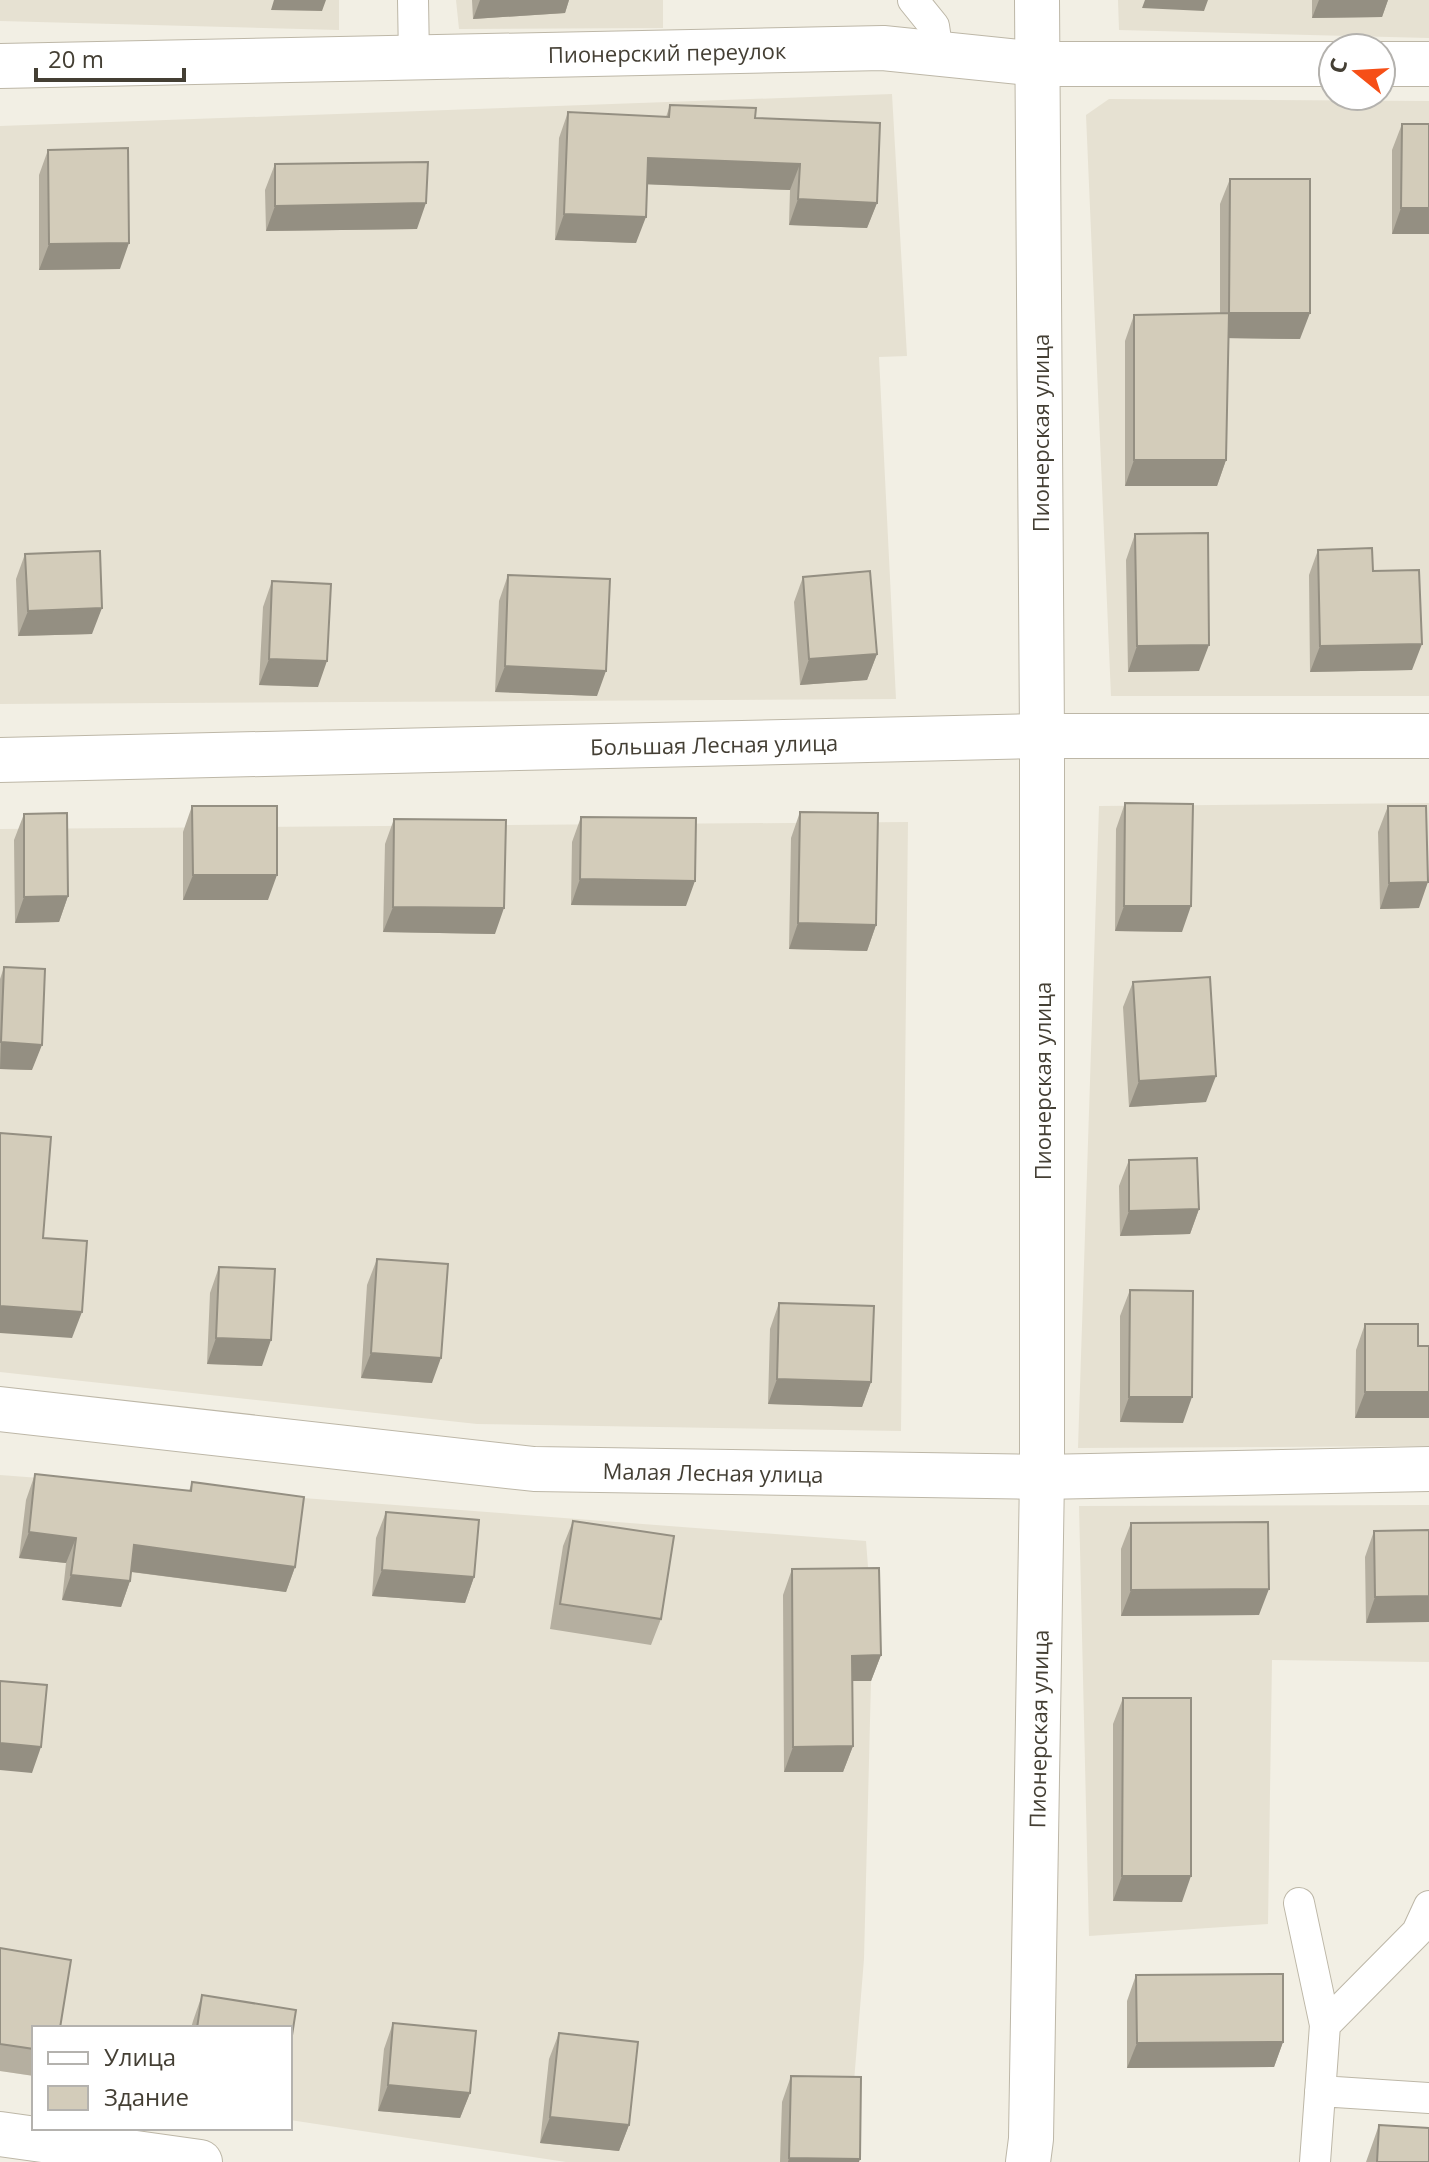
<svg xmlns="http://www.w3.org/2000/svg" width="1429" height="2162" font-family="'Open Sans',sans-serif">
	<rect width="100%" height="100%" fill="#f2efe4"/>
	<path fill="#e6e1d2" d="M0,0H339V30L0,21Z
		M456,0H663V28L459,29Z
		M1118,0H1429V38L1119,30Z
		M892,94L907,356L879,357L896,699L0,704V126Z
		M1109,99L1429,101V696H1111L1086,115Z
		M1429,803V1446L1078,1448L1099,806Z
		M908,822L901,1431L477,1424L0,1372V829Z
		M0,1475L866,1541L870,1593L871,1681L864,1959L853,2094L852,2162H566L290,2120V2028H34V2076L0,2071Z
		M1429,1505V1662L1272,1660L1268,1924L1089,1936L1079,1506Z"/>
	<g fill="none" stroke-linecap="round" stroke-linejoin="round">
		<defs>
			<path id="service" d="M413,0L414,58
				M913,0L934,26L938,53
				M1299,1903L1325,2025L1315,2162
				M1325,2025L1417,1932L1429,1906
				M1320,2091L1429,2098"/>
			<path id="minor" d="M1381,64H1429
				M0,66L883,48L1038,64H1333
				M0,760L1042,736H1429
				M0,1409L534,1469L1042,1477L1429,1469"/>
			<path id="tertiary" d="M0,2134L200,2162
				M1028,2162L1031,2139L1042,1477V736L1037,0"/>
		</defs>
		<use href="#service" stroke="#bdb7a7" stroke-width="32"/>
		<use href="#minor" stroke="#bdb7a7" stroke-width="46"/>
		<use href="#tertiary" stroke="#bdb7a7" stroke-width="46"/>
		<use href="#service" stroke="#fff" stroke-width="30"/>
		<use href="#minor" stroke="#fff" stroke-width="44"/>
		<use href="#tertiary" stroke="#fff" stroke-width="44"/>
	</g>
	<path fill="#b5afa0" d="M472,0H569L565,13L473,19Z
		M1312,0H1388L1382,17L1312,18Z
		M670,105L755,118L877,203L867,228L789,225L790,190L647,184L636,243L555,240L559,138L568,112L666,117Z
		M1402,124H1429V234H1392V150Z
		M48,150L120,269L39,270V175Z
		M275,164L417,229L266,231L265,190Z
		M1230,179L1300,339L1228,338L1226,460L1217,486H1125V341L1134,315L1220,313V204Z
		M1135,534L1199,671L1128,672L1126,560Z
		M1318,550L1373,571L1412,670L1310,672L1309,575Z
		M25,554L92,634L18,636L16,579Z
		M508,575L597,696L495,692L499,601Z
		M803,577L877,654L867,680L800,685L794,602Z
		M272,581L318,687L259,685L263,607Z
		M1125,803L1182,932L1115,931L1116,829Z
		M192,806L268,900H183V832Z
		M1388,806L1419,908L1380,909L1378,832Z
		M800,812L876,925L867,951L789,949L791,838Z
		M24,814L68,896L59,922L15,923L14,840Z
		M581,817L686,906L571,905L572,842Z
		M394,819L495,934L383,932L385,844Z
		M4,967L32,1070L0,1069V979Z
		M1133,982L1206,1102L1129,1107L1123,1007Z
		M1129,1160L1199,1209L1190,1234L1120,1236L1119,1186Z
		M377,1259L432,1383L361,1378L367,1285Z
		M219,1267L262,1366L207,1364L210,1293Z
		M1130,1290L1183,1423L1120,1422V1316Z
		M779,1303L871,1382L862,1407L768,1404L770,1329Z
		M1365,1324L1418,1346H1429V1418H1355L1356,1350Z
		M35,1474L189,1491L192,1482L295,1567L286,1592L131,1572L130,1581L121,1607L62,1600L66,1563L19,1558L26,1500Z
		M386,1512L474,1577L465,1603L372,1596L376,1538Z
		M573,1521L661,1619L651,1645L550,1629L563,1546Z
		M1131,1523L1259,1615L1121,1616V1549Z
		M1429,1530L1366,1623L1365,1557L1374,1531Z
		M792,1569L881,1655L871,1681H852L853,1746L843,1772H784L783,1595Z
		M1123,1698L1182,1902L1113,1901V1724Z
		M0,1948L34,2028V2076L0,2071Z
		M1136,1975L1283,2042L1274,2067L1127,2068V2001Z
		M202,1995L290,2028H191L193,2021Z
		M393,2023L470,2093L460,2118L378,2111L384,2049Z
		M559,2033L629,2125L619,2151L540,2143L549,2059Z
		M791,2076L859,2162H780L782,2102Z
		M1379,2125L1429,2162H1366Z"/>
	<path fill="#948f82" d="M274,0H326L322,11L271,10Z
		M480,0H569L565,13L473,19Z
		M1145,0H1208L1204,11L1142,8Z
		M1319,0H1388L1382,17L1312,18Z
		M648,158L800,164L790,190L639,184Z
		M798,199L877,203L867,228L789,225Z
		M426,203L417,229L266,231L275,206Z
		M1401,208H1429V234H1392Z
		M564,214L646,217L636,243L555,240Z
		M129,243L120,269L39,270L49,244Z
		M1229,313H1310L1300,339L1220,338Z
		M1134,460H1226L1217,486H1125Z
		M102,608L92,634L18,636L28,611Z
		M1422,644L1412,670L1310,672L1320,646Z
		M1209,645L1199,671L1128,672L1137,646Z
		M877,654L867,680L800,685L809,659Z
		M269,659L327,661L318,687L259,685Z
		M505,666L606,671L597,696L495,692Z
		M193,875H277L268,900H183Z
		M580,879L695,881L686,906L571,905Z
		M1428,882L1419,908L1380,909L1389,883Z
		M68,896L59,922L15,923L24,897Z
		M1124,906H1191L1182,932L1115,931Z
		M393,907L504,908L495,934L383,932Z
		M798,923L876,925L867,951L789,949Z
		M1,1042L42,1045L32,1070L0,1069Z
		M1216,1076L1206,1102L1129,1107L1139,1081Z
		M1199,1209L1190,1234L1120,1236L1129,1211Z
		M0,1306L82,1312L72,1338L0,1333Z
		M216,1338L271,1340L262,1366L207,1364Z
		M371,1353L441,1358L432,1383L361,1378Z
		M777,1379L871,1382L862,1407L768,1404Z
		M1365,1392H1429V1418H1355Z
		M1129,1397H1192L1183,1423L1120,1422Z
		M29,1532L76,1538L66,1563L19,1558Z
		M134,1545L295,1567L286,1592L125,1571Z
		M382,1570L474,1577L465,1603L372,1596Z
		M71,1575L130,1581L121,1607L62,1600Z
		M1269,1589L1259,1615L1121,1616L1131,1590Z
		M1429,1596V1622L1366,1623L1375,1597Z
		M881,1655L871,1681H843L852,1656Z
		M0,1743L41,1747L32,1773L0,1770Z
		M853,1746L843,1772H784L793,1747Z
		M1122,1876H1191L1182,1902L1113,1901Z
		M1283,2042L1274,2067L1127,2068L1137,2043Z
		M388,2085L470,2093L460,2118L378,2111Z
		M550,2117L629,2125L619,2151L540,2143Z
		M789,2158L860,2159L859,2162H788Z"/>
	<path fill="#d3ccba" stroke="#948f82" stroke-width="2" d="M670,105L756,108L755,118L880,123L877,203L798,199L800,164L648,158L646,217L564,214L568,112L669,117Z
		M1402,124H1429V208H1401Z
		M128,148L129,243L49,244L48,150Z
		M428,162L426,203L275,206V164Z
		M1230,179H1310V313H1229Z
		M1229,313L1226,460H1134V315Z
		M1208,533L1209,645L1137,646L1135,534Z
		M1372,548L1373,571L1419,570L1422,644L1320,646L1318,550Z
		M100,551L102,608L28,611L25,554Z
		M870,571L877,654L809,659L803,577Z
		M508,575L610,579L606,671L505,666Z
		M272,581L331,584L327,661L269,659Z
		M1125,803L1193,804L1191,906H1124Z
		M192,806H277V875H193Z
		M1388,806H1426L1428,882L1389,883Z
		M800,812L878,813L876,925L798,923Z
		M67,813L68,896L24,897V814Z
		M581,817L696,818L695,881L580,879Z
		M394,819L506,820L504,908L393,907Z
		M4,967L45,969L42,1045L1,1042Z
		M1210,977L1216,1076L1139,1081L1133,982Z
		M0,1133L51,1137L43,1238L87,1241L82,1312L0,1306Z
		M1197,1158L1199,1209L1129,1211V1160Z
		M377,1259L448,1264L441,1358L371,1353Z
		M219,1267L275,1269L271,1340L216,1338Z
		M1130,1290L1193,1291L1192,1397H1129Z
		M779,1303L874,1306L871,1382L777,1379Z
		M1365,1324H1418V1346H1429V1392H1365Z
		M35,1474L191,1491L192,1482L304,1497L295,1567L134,1545L130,1581L71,1575L76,1538L29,1532Z
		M386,1512L479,1520L474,1577L382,1570Z
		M573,1521L674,1536L661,1619L560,1604Z
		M1268,1522L1269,1589L1131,1590V1523Z
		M1429,1530V1596L1375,1597L1374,1531Z
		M879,1568L881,1655L852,1656L853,1746L793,1747L792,1569Z
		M0,1681L47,1685L41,1747L0,1743Z
		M1123,1698H1191V1876H1122Z
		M0,1948L71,1960L60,2028H34V2049L0,2044Z
		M1283,1974V2042L1137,2043L1136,1975Z
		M202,1995L296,2010L290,2048V2028H197Z
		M393,2023L476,2031L470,2093L388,2085Z
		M559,2033L638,2042L629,2125L550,2117Z
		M791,2076L861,2077L860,2159L789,2158Z
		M1379,2125L1429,2128V2162H1377Z"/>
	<g text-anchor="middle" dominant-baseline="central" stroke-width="7" stroke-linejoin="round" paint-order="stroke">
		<g font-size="22" fill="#443f34" stroke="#fff">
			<text transform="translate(667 52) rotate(-1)">Пионерский переулок</text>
			<text transform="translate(1040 433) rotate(-90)">Пионерская улица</text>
			<text transform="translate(714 744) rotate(-1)">Большая Лесная улица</text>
			<text transform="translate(1042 1081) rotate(-90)">Пионерская улица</text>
			<text transform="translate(713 1472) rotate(1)">Малая Лесная улица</text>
			<text transform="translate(1038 1729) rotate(-89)">Пионерская улица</text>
		</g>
	</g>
	<rect x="32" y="2026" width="260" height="104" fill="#ffffff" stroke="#b4b2ae" stroke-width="2"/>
	<rect x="48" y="2052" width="40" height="12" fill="#ffffff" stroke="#b4b2ae" stroke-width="2"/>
	<text x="104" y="2066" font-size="24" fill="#443f34">Улица</text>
	<rect x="48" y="2086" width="40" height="24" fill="#d3ccba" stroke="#b4b2ae" stroke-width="2"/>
	<text x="104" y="2106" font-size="24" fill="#443f34">Здание</text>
	<g transform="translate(1357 72) rotate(288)"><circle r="38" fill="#ffffff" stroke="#b4b2ae" stroke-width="2"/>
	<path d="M0-6L14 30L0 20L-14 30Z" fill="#f64f17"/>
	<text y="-12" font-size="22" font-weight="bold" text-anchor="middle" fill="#443f34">С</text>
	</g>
	<path d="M36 68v12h148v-12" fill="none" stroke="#443f34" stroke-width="4"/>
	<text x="48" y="68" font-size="24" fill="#443f34" stroke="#ffffff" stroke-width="6" paint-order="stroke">20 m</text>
</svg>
